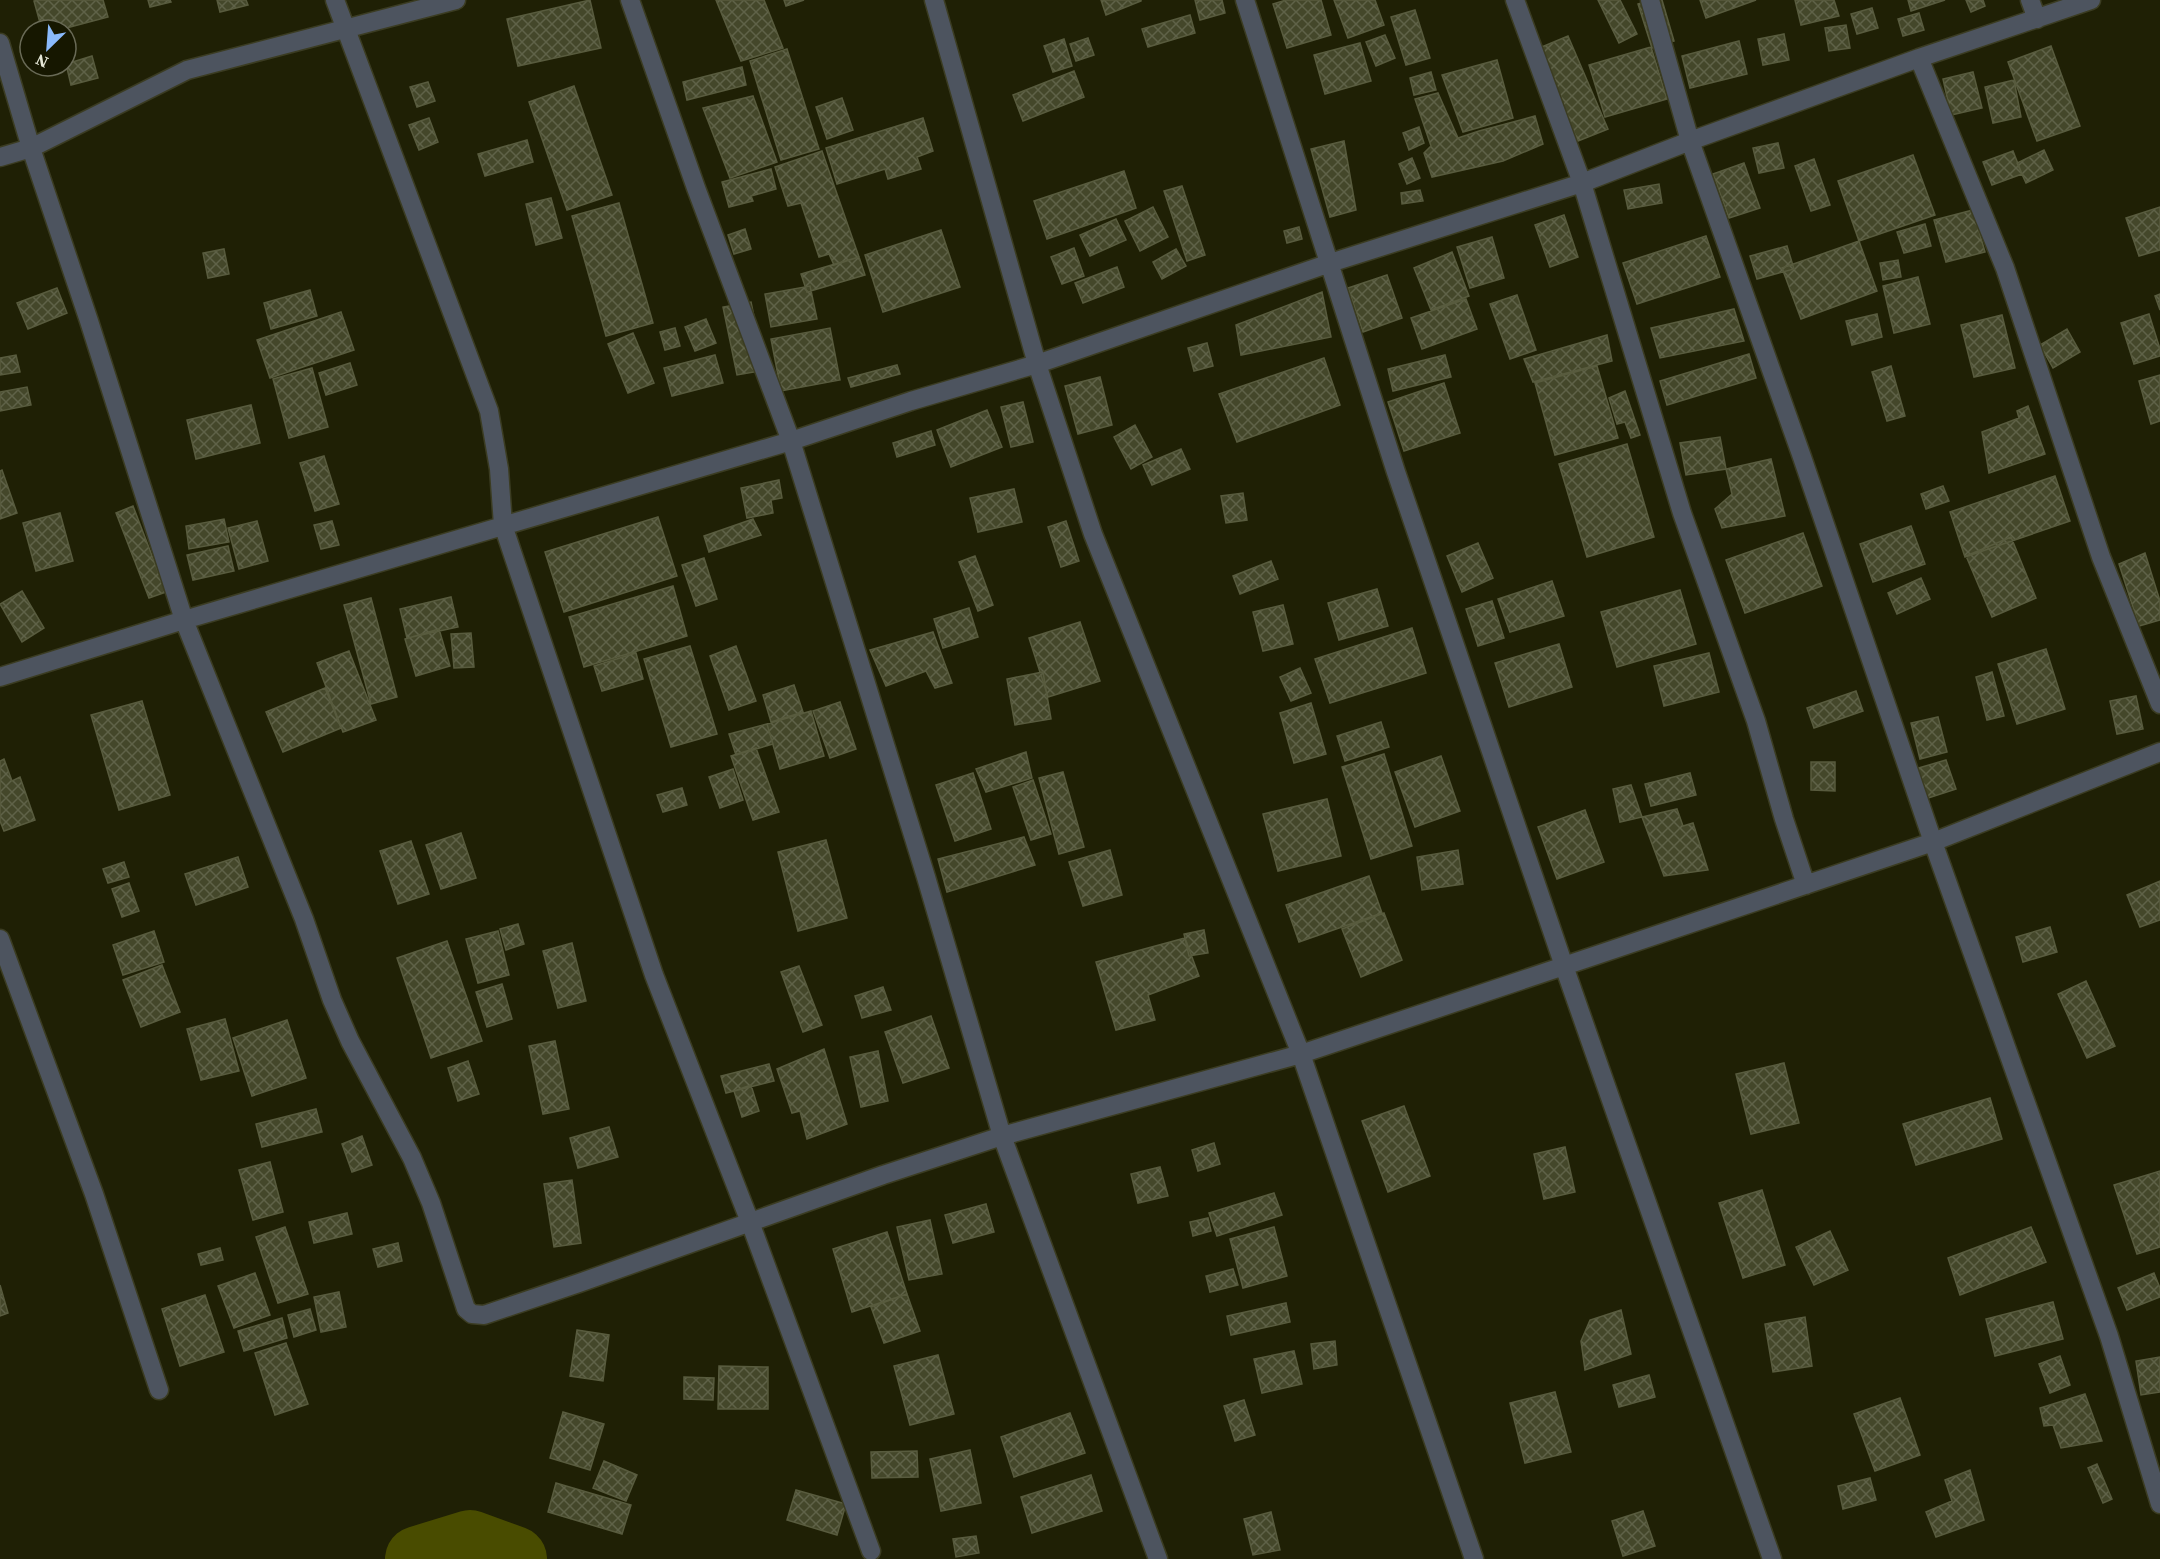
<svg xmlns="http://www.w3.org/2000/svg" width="2160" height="1559" font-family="'Source Serif 4',serif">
	<defs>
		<pattern id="building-cross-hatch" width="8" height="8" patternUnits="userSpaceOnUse" patternTransform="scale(1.5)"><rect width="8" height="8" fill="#44472a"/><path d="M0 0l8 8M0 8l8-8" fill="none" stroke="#5f6248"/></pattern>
	</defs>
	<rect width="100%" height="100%" fill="#1f2005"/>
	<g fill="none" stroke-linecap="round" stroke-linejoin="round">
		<path stroke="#494c00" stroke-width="66" d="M418,1559L470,1543L514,1559"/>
	</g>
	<path fill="url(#building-cross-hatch)" stroke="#585b3e" stroke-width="1.5" d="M38,0H103L108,17L59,30H42L34,1Z
		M148,0H170L171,2L150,7Z
		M217,0H246L248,5L220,12Z
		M590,0L601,48L518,66L507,19Z
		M716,0H764L783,48L741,61Z
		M784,0H804L786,6Z
		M1101,0H1141V1L1106,15Z
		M1195,0H1222L1225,13L1200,20Z
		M1286,0H1321L1331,35L1287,48L1273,4Z
		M1334,0H1375L1384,25L1348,38Z
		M1598,0H1620L1637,34L1619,43Z
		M1651,0H1662L1674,41L1652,48L1638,4Z
		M1700,0H1756L1706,18Z
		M1795,0H1834L1839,16L1801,25Z
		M1908,0H1945L1911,11Z
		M1966,0H1983L1985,6L1971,12Z
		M1872,8L1878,28L1857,34L1851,14Z
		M1415,10L1430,58L1406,65L1391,17Z
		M1919,13L1924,30L1903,36L1898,19Z
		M1190,15L1195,33L1148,47L1142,29Z
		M1846,25L1850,48L1829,51L1825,28Z
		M1784,34L1789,60L1763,65L1758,39Z
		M1385,35L1395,58L1376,66L1366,42Z
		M1568,36L1608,129L1578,141L1537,49Z
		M1088,38L1094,55L1076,61L1070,44Z
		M1064,39L1072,66L1053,72L1044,46Z
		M1739,41L1747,74L1690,88L1682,56Z
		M1360,43L1371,81L1325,94L1314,55Z
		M2051,46L2080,126L2037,141L2008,62Z
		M1651,47L1667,99L1605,117L1589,65Z
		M787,49L819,149L781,160L750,61Z
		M92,56L98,78L71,85L66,64Z
		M1497,60L1513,118L1463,132L1442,75Z
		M742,67L746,85L687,100L683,82Z
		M1074,71L1084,97L1023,121L1013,95Z
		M1431,72L1436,90L1414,95L1410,78Z
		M1973,72L1982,108L1951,115L1943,79Z
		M2014,80L2021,117L1993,123L1985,87Z
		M428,82L435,101L417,107L410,87Z
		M574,86L612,195L567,210L529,102Z
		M1438,93L1458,138L1479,131L1535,116L1543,144L1503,161L1432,177L1424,153L1431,146L1415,99Z
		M753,96L777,162L730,178L703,108Z
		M842,98L853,130L827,139L816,107Z
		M429,118L438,142L419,150L409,125Z
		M923,118L933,151L917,157L921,169L888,179L885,169L837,184L826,148Z
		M1419,127L1424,143L1409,150L1403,133Z
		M527,140L533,162L485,176L478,154Z
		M1344,141L1356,210L1330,217L1311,149Z
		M1778,143L1784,168L1759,173L1753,148Z
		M2044,150L2053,170L2026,183L2017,163Z
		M822,151L859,257L834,265L829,254L819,257L801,203L788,206L775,167Z
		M2013,151L2022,174L1992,185L1983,162Z
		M1913,155L1935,215L1859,241L1838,181Z
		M1412,158L1420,178L1407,184L1399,164Z
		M1814,159L1830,205L1811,211L1795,166Z
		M1744,163L1760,208L1729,218L1713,174Z
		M771,169L776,189L751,196L753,201L729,207L722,182Z
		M1124,171L1136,208L1047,239L1034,201Z
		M1659,184L1662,203L1628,209L1624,190Z
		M1182,186L1205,255L1187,261L1164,191Z
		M1420,190L1423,201L1402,204L1401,193Z
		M551,198L562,238L536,245L526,204Z
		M619,203L653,323L606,336L572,216Z
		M1153,207L1168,237L1140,251L1125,221Z
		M2160,207V250L2139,256L2126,218Z
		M1973,210L1985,252L1946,262L1934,220Z
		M1564,215L1578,257L1550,267L1535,225Z
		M1116,219L1126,240L1090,256L1080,235Z
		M1925,224L1931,246L1904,253L1897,232Z
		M1299,227L1302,239L1287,243L1284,231Z
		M745,229L751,249L734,254L728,235Z
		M941,230L960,287L883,312L865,255Z
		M1706,236L1720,277L1637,304L1623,263Z
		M1492,237L1504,278L1470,288L1457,247Z
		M1859,241L1877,291L1801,319L1782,268Z
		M1787,246L1794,269L1757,279L1750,256Z
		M1074,248L1084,276L1062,284L1051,257Z
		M224,249L229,274L208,278L203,253Z
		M1176,249L1186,266L1162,279L1153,262Z
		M1452,252L1469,296L1431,310L1414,268Z
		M859,257L865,275L807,292L801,274Z
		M1898,260L1901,277L1883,280L1880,263Z
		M1117,267L1124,287L1083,303L1075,283Z
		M1387,275L1402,318L1363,332L1348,288Z
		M1918,277L1930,324L1894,333L1883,286Z
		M810,286L817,319L771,327L765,294Z
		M57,288L67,313L28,329L17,303Z
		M310,290L317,316L271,329L264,303Z
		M1322,292L1331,337L1241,355L1236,325Z
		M2160,294V310L2155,296Z
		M1517,295L1536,350L1510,359L1490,304Z
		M1466,299L1477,329L1422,349L1411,318Z
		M751,302L765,370L737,375L723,307Z
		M1734,309L1744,341L1660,358L1651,328Z
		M341,312L354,350L270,378L257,340Z
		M1877,314L1882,337L1852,345L1846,321Z
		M2149,314L2160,349V356L2134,364L2121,323Z
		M2002,315L2015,368L1974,377L1961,325Z
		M706,319L716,343L695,351L685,327Z
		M675,328L680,346L665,350L660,332Z
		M830,328L840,380L781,391L771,339Z
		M2067,329L2080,352L2053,368L2040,345Z
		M633,333L654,383L628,393L608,344Z
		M1607,335L1612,361L1533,382L1524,359Z
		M1207,343L1213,366L1194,371L1188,348Z
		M1749,354L1756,378L1667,405L1660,381Z
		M16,355L20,372L0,375V358Z
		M715,355L723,383L672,396L664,368Z
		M1445,355L1451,377L1393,391L1388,369Z
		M1324,358L1340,405L1237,442L1219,394Z
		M350,363L357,385L326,395L319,373Z
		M897,365L900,374L851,387L848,378Z
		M1597,366L1618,438L1555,455L1535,383Z
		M1891,366L1905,416L1887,421L1872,372Z
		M312,368L328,427L289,438L273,379Z
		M2160,375V421L2151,424L2139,381Z
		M1100,377L1112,425L1078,434L1065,386Z
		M1444,383L1460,433L1404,451L1388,402Z
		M27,387L31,405L0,411V392Z
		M1625,391L1640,435L1631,438L1625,422L1617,424L1609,398Z
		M1023,402L1033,442L1011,447L1001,407Z
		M251,405L260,443L196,459L187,420Z
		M2028,406L2045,454L1989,473L1982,432L2019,418L2017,411Z
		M987,410L1002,447L951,467L937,430Z
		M1135,425L1152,457L1131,469L1114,437Z
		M931,431L935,445L897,457L893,443Z
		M1720,437L1726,469L1686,475L1680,443Z
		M1627,444L1654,537L1587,557L1559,464Z
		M1181,449L1190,469L1152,485L1143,465Z
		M324,456L339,504L315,511L300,463Z
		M1771,459L1785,516L1722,528L1715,509L1732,494L1726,469Z
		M2,470L17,513L0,519V471Z
		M2055,476L2070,521L1965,557L1950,512Z
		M779,480L782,498L771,500L773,513L747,518L741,488Z
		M1943,486L1949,501L1926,509L1921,494Z
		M1014,489L1022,522L978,532L970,498Z
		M1243,493L1247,520L1226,523L1221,496Z
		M133,506L166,592L149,598L116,513Z
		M60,513L73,561L36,571L23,523Z
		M658,517L677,576L564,612L545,552Z
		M224,519L229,542L189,549L186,526Z
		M753,519L761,535L709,552L704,536Z
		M257,521L268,561L239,569L228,528Z
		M332,521L339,545L321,549L314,525Z
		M1066,521L1079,561L1061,567L1048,527Z
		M1911,526L1925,564L1873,582L1860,544Z
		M1803,533L1822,586L1745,613L1726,560Z
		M2011,537L2036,598L1992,617L1966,556Z
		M1478,543L1493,578L1462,592L1447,556Z
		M228,546L234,571L193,580L187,555Z
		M2145,553L2160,601V620L2139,626L2119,564Z
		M975,556L993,605L978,611L959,562Z
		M704,558L717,599L696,606L682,565Z
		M1271,561L1278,579L1240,594L1233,576Z
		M1921,578L1930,599L1897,614L1888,593Z
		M1552,581L1564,616L1510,632L1498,599Z
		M673,586L687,636L584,667L569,617Z
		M1377,589L1388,626L1339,640L1328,603Z
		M1680,590L1696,644L1617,667L1601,612Z
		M22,591L44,628L22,642L0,604Z
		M451,597L458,627L407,638L400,609Z
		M371,598L397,697L371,704L344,605Z
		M1492,601L1504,638L1478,646L1466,609Z
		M1283,605L1293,644L1263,651L1253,612Z
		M969,608L978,637L943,648L934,619Z
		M1080,622L1100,681L1048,697L1029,638Z
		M1412,628L1426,673L1330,703L1315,659Z
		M439,629L450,666L416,676L405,639Z
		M933,632L952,683L935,688L926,671L886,686L870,650Z
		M471,633L474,667L454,668L451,634Z
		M1559,644L1572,687L1509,707L1495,663Z
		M690,646L717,734L671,747L644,659Z
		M736,646L756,701L729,710L710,656Z
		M2046,649L2065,709L2017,724L1998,664Z
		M349,651L376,720L343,732L317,663Z
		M636,653L643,679L602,691L594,666Z
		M1709,653L1719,692L1664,706L1654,666Z
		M1300,668L1311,693L1291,701L1280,677Z
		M1043,672L1051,719L1015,725L1007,679Z
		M1992,672L2004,716L1987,720L1976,677Z
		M794,685L803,712L771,722L763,695Z
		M325,688L341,728L283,752L266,712Z
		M1856,691L1863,711L1814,728L1807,708Z
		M2136,696L2143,729L2117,734L2110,701Z
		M142,701L170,795L119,810L91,715Z
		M840,702L856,749L830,758L813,711Z
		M1311,703L1326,754L1294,763L1280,713Z
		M811,711L824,756L780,769L767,724Z
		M1938,717L1947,752L1920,759L1911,723Z
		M1381,722L1389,747L1345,761L1337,736Z
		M767,724L773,744L736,755L729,734Z
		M756,748L779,812L753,820L731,756Z
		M1026,752L1032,778L986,792L976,769Z
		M1384,754L1412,846L1371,859L1342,767Z
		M1441,756L1460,811L1415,827L1395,772Z
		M4,759L12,781L20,777L35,820L4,831L0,821V761Z
		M1946,760L1956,789L1925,799L1915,769Z
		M1811,762H1835V791L1811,790Z
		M733,769L743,800L720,808L709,777Z
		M1063,772L1084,847L1059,854L1039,778Z
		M973,773L991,829L955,841L936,785Z
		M1690,773L1696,795L1651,806L1645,784Z
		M1033,780L1051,834L1031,840L1013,787Z
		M1631,785L1642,817L1620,822L1613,789Z
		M682,788L687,805L663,812L657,795Z
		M1327,799L1341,856L1278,871L1263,814Z
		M1677,809L1683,826L1693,823L1708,870L1664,876L1642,817Z
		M1585,810L1604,862L1557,879L1538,827Z
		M461,833L476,878L441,889L426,845Z
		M1024,837L1035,865L947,892L938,859Z
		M826,840L847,918L798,931L778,852Z
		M411,841L429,894L398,904L380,851Z
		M1110,850L1122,895L1083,906L1069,862Z
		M1458,850L1463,884L1422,890L1417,857Z
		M238,857L248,887L196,905L185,874Z
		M124,862L129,877L108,883L103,869Z
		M1369,876L1382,913L1299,942L1286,905Z
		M2160,881V920L2140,927L2127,895Z
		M129,883L139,911L122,917L112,889Z
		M1384,913L1402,960L1361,977L1342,929Z
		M518,924L524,944L506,950L500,929Z
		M2050,927L2057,952L2023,962L2016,937Z
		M1204,930L1208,953L1189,956L1184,934Z
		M154,931L164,962L123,975L113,945Z
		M498,931L509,975L478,983L466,939Z
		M1185,938L1199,976L1148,995L1155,1020L1116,1030L1096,962Z
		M447,941L482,1041L431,1058L397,958Z
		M572,943L586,1001L558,1008L543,951Z
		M162,965L180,1012L141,1027L123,980Z
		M799,966L822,1025L803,1032L781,972Z
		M2086,981L2115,1046L2087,1058L2058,994Z
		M502,984L512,1019L487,1027L476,992Z
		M883,987L891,1010L862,1018L855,996Z
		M931,1016L949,1068L903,1083L885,1032Z
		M225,1019L239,1071L201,1080L187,1029Z
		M287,1020L306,1078L252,1096L233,1038Z
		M555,1041L569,1109L543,1114L529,1046Z
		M824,1049L847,1124L807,1139L800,1111L792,1113L777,1069Z
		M878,1051L888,1101L861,1107L850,1057Z
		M468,1061L479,1094L458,1101L448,1068Z
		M1784,1063L1799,1123L1751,1134L1736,1074Z
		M769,1064L774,1081L726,1093L721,1076Z
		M751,1085L759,1111L742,1117L734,1091Z
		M1990,1098L2002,1139L1916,1165L1903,1124Z
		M1404,1106L1430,1176L1388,1192L1362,1121Z
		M316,1109L322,1132L262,1147L256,1124Z
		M609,1127L618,1157L578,1168L570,1138Z
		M362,1136L372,1165L352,1172L342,1144Z
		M1214,1143L1220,1164L1198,1171L1192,1150Z
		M1565,1147L1575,1192L1544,1199L1534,1154Z
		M270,1162L283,1212L253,1220L239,1170Z
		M1160,1167L1168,1196L1138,1203L1131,1174Z
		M2160,1171V1247L2137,1254L2114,1185Z
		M572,1180L581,1243L554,1247L544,1184Z
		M1762,1190L1785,1265L1743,1278L1719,1203Z
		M1274,1193L1282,1215L1217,1236L1209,1213Z
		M986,1204L994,1232L953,1243L945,1215Z
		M347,1213L352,1234L314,1243L309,1222Z
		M1208,1218L1211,1231L1193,1236L1190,1222Z
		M930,1220L942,1274L909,1280L897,1227Z
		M285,1227L308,1294L278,1303L256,1237Z
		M1274,1227L1287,1276L1243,1288L1230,1239Z
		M2031,1227L2046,1262L1960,1295L1948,1258Z
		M1830,1231L1848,1270L1814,1285L1796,1247Z
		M887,1232L907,1294L852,1312L833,1249Z
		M398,1243L402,1261L378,1267L373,1249Z
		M220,1248L223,1260L201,1265L198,1254Z
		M1233,1269L1238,1285L1210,1292L1206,1276Z
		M255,1273L270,1315L234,1328L218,1286Z
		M2154,1273L2160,1288V1297L2127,1310L2118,1288Z
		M0,1285L8,1313L0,1316Z
		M339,1292L346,1327L321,1332L314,1297Z
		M907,1294L920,1331L884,1343L871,1307Z
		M205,1295L224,1352L180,1366L162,1309Z
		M2053,1302L2063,1339L1995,1356L1986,1319Z
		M1286,1303L1290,1322L1231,1335L1227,1316Z
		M310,1309L316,1330L294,1337L288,1315Z
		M1621,1310L1631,1354L1585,1370L1581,1341L1590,1320Z
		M1805,1317L1812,1366L1773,1372L1765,1324Z
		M282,1318L287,1338L244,1351L238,1331Z
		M577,1330L609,1335L603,1381L570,1376Z
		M1335,1341L1337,1365L1314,1369L1311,1344Z
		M286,1343L308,1404L275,1415L255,1353Z
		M1294,1351L1302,1384L1262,1393L1254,1359Z
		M938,1355L954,1414L910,1425L894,1366Z
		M2060,1356L2070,1385L2050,1393L2039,1364Z
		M2160,1357V1392L2141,1395L2136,1361Z
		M719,1366L768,1367V1409H718Z
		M1649,1375L1655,1397L1619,1407L1613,1385Z
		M684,1377L714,1378L713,1400L684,1399Z
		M1555,1392L1571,1452L1525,1463L1510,1403Z
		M2085,1394L2102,1441L2061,1448L2053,1425L2044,1426L2040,1408Z
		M1900,1398L1920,1455L1875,1471L1854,1414Z
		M1244,1400L1255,1435L1235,1441L1224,1406Z
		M563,1412L604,1424L590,1470L550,1458Z
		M1070,1413L1085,1453L1014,1477L1001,1437Z
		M970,1450L981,1503L941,1511L930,1459Z
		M917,1451L918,1477L872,1478L871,1452Z
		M604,1461L637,1475L626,1501L593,1488Z
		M2097,1464L2112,1499L2103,1503L2088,1468Z
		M1970,1470L1984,1520L1936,1537L1926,1512L1952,1501L1945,1480Z
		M1091,1475L1102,1511L1032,1533L1021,1497Z
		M1870,1478L1876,1500L1843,1509L1838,1486Z
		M556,1483L631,1505L622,1534L548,1512Z
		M796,1490L846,1504L837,1535L787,1520Z
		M1643,1511L1655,1546L1623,1556L1612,1521Z
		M1271,1512L1280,1550L1253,1555L1244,1519Z
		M976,1536L979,1553L956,1557L953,1539Z"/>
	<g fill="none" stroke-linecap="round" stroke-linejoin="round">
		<defs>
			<path id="minor" d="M335,0L489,411L499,469L503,525L654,975L750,1222L871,1551
				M630,0L696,188L791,441L926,877L1002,1136L1158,1559
				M934,0L1037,364L1093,534L1301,1054L1474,1559
				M1245,0L1396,472L1564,966L1772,1559
				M1515,0L1582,183L1682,513L1756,721L1784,819L1806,885
				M1650,0L1690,141L1802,457L1933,842L2109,1336L2160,1504
				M2030,0L2037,19
				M0,43L31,148L89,321L184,620L304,919L332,1000L350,1041L412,1158L431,1203L466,1309L472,1314L484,1315L579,1283L883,1175L1002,1136L1301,1054L1564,966L1933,842L2160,752
				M1919,58L2005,268L2101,557L2160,704
				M0,157L31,148L187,70L456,0
				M0,677L184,620L791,441L911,401L1037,364L1330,263L1582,183L1690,141L1919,58L2091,0
				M0,939L94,1194L159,1390"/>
		</defs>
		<use href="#minor" stroke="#3b3c22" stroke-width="21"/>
		<use href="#minor" stroke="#4d545f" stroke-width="18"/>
	</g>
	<g transform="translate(48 48) rotate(205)"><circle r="28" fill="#161700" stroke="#696a56" stroke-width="1.5"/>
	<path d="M0-4.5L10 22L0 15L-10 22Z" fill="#8abafc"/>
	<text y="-9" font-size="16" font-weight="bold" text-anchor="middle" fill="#e5e7d6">N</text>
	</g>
</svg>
